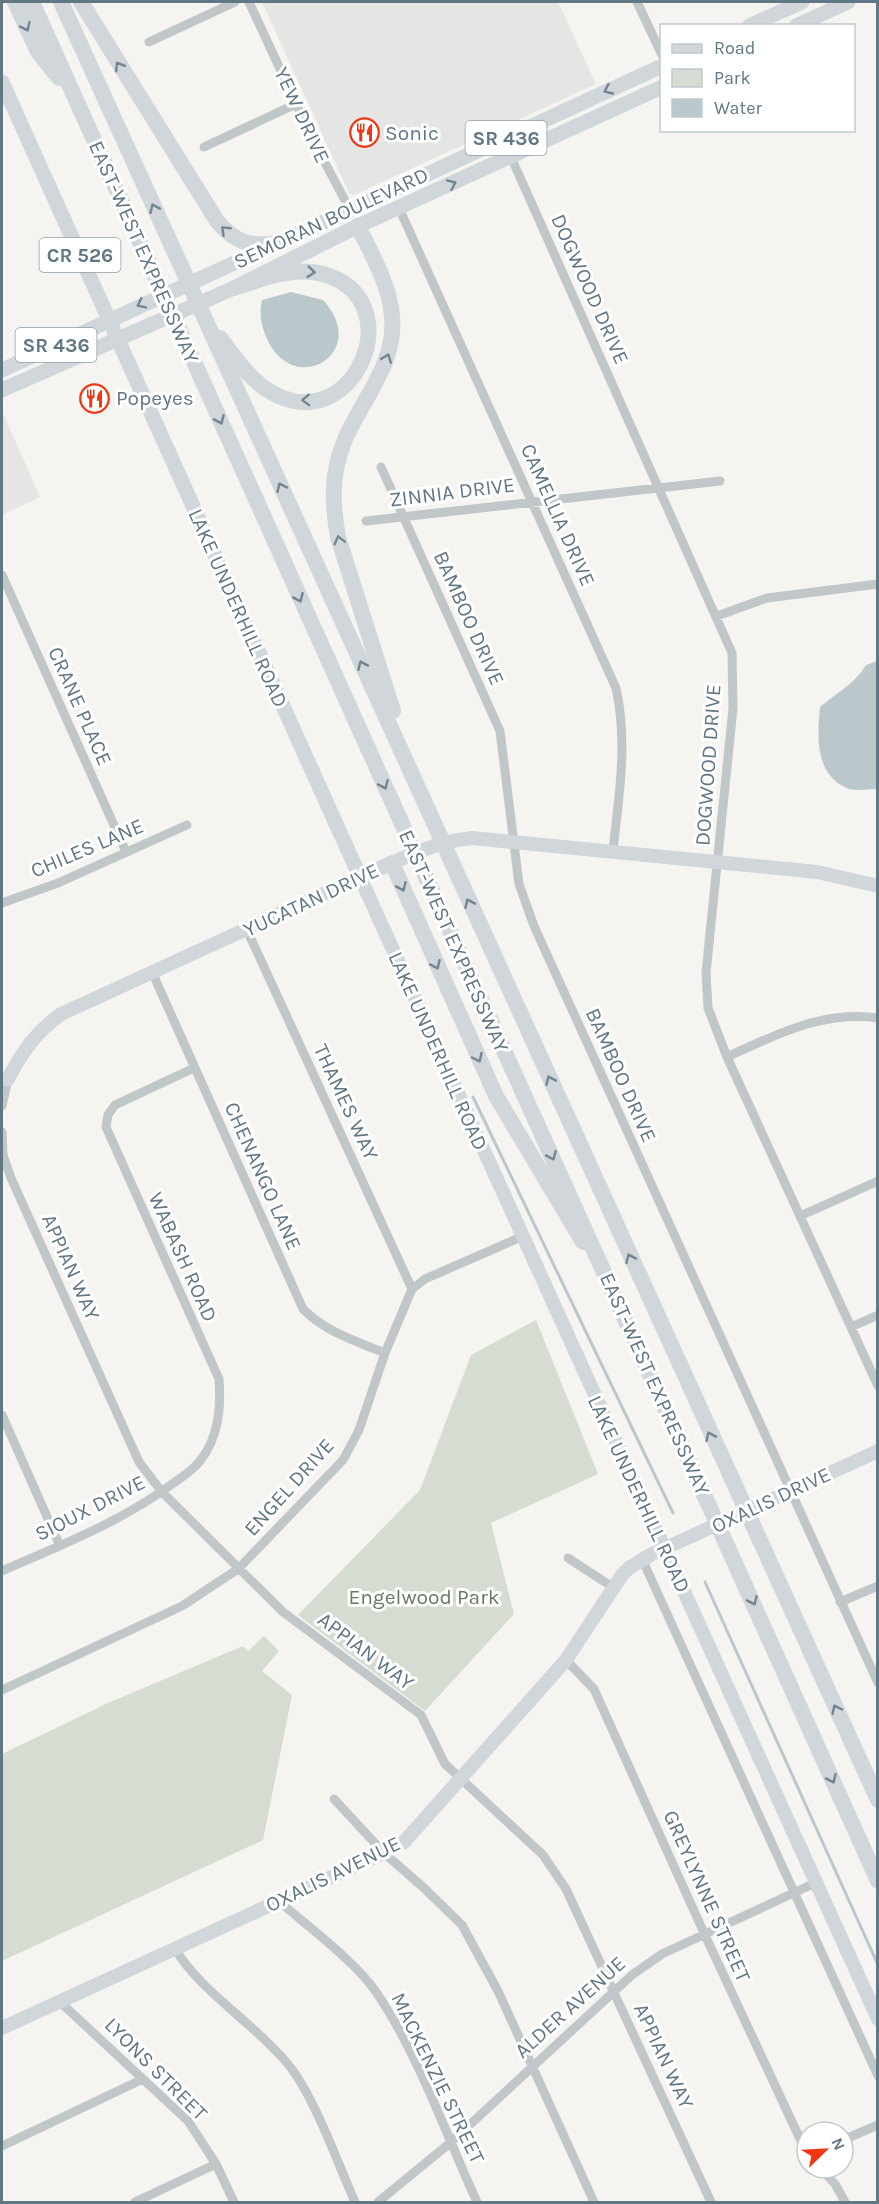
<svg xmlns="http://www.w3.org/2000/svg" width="879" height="2204" font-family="Karla,sans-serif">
	<rect width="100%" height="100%" fill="#f5f4f0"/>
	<path fill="#e5e6e3" d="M262,2H558L596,84L354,195L349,193Z
		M2,411L40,497L2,515Z"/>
	<path fill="#d6dcd1" d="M536,1320L598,1474L491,1523L514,1614L425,1711L298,1615L420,1490L471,1355Z
		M264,1636L279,1651L262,1671L292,1695L263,1840L2,1961V1754L108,1703L243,1646L248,1651Z"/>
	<path fill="#bac8cc" d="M291,292L323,300C371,352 296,398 268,341C261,326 259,315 262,300Z
		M877,661V789C869,789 857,791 849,789C815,776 817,738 820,707C836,693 855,684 866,665Z"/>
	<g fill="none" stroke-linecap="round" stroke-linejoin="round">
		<path stroke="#bac8cc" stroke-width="3" d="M473,1097L673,1513
			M705,1582L878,1965"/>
		<path stroke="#c1c6c9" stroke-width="9" d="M249,2L313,140L350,210
			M637,2L662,55
			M149,42L235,2
			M204,147L296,104
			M511,157L732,653L733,708L706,973L708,1008L727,1057L878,1386
			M399,208L616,688C628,743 619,795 613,850
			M381,467L500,731L519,884L534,926L878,1683
			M366,521L720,481
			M2,575L126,852
			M717,616L767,598L878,584
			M2,903L58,883L187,825
			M247,930L412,1289
			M152,972L303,1309C326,1332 355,1341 385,1353
			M727,1057C775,1035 823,1010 878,1018
			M2,1106L8,1079
			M2,1132L3,1155L11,1178L139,1462L162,1492L283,1612L421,1715L445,1764L543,1855L566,1889L711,2202
			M800,1216L878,1181
			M851,1327L878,1315
			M2,1415L60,1546
			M568,1558L614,1588
			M642,1559L878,2076
			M2,1571C59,1546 121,1522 172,1484C181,1478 193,1470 200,1461C219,1437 221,1407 219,1379L106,1127L108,1115L115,1105L194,1068
			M840,1602L878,1586
			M566,1660L594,1689L704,1933L807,2154
			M2,1690L182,1606L238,1569L343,1460L359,1430L385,1353L412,1289L425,1279L521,1237
			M334,1799L384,1853L424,1888L462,1925L498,1991L594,2202
			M279,1901C308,1927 355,1961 376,1992C418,2053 446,2135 477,2202
			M175,1949C203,1994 253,2022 287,2063C313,2093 338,2164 355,2202
			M59,2001L188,2121L216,2164L234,2202
			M843,2140L878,2125
			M2,2146L143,2079
			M820,2168L835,2184L845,2202
			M135,2202L216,2164
			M378,2202L450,2143L632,1975L662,1954L815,1883"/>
		<path stroke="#d0d6da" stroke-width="14" d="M392,863C419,851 442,841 472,838L817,872L878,886
			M2,1079H8C22,1052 36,1032 61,1014L360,877L878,2019
			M2,2028L384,1853L404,1842L566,1660L622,1575L629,1568L650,1555L878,1451"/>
		<path stroke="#d0d6da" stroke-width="15" d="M749,26L802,2
			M796,26L848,2
			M2,82L360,877L392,863
			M2,370L662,66
			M2,390L234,288L358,226L662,87"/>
		<path stroke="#d0d6da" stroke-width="16" d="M15,2L38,52L59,78
			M32,2L878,1881
			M61,2L878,1800
			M81,2L217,221C235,243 251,247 279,243
			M358,226C371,253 390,286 392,316C397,364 361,400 344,442C331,474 332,504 338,537L393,711
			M220,338C234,356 247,376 266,389C351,446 416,300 323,274C294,266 261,279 234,288
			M392,863L496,1096L583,1242"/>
	</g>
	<defs><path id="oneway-chevron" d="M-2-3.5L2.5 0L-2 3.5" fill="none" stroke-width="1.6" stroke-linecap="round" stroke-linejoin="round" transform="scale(1.5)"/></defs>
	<g stroke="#728591">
		<use href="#oneway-chevron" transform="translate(26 27) rotate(65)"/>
		<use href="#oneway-chevron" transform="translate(119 66) rotate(-122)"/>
		<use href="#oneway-chevron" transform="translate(608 90) rotate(155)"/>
		<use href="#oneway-chevron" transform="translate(452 184) rotate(-24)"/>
		<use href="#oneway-chevron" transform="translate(154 208) rotate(-114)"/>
		<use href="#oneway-chevron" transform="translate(225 230) rotate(-136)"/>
		<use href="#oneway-chevron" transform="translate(311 272) rotate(6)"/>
		<use href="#oneway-chevron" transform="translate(141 304) rotate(154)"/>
		<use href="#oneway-chevron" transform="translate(387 358) rotate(-69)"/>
		<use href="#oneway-chevron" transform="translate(306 400) rotate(178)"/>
		<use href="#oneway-chevron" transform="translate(220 420) rotate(66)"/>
		<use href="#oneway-chevron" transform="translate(281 487) rotate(-115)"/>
		<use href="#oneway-chevron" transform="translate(339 540) rotate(-104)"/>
		<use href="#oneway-chevron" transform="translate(299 598) rotate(66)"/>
		<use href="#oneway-chevron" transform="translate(362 665) rotate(-114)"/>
		<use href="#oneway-chevron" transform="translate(384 785) rotate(66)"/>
		<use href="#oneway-chevron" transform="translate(402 887) rotate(66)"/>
		<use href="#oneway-chevron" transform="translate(469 903) rotate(-114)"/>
		<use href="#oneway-chevron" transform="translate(436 965) rotate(66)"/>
		<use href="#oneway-chevron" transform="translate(478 1058) rotate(65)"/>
		<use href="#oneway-chevron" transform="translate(550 1080) rotate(-114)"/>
		<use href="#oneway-chevron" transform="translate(552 1156) rotate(66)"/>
		<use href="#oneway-chevron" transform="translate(630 1258) rotate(-114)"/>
		<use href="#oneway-chevron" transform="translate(710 1436) rotate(-114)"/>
		<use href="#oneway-chevron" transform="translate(753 1601) rotate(66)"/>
		<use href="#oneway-chevron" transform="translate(836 1709) rotate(-115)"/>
		<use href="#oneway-chevron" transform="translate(832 1779) rotate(66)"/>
	</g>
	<defs>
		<symbol id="restaurant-ring" viewBox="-11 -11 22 22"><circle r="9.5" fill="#fff" stroke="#f13613" stroke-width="1.5"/><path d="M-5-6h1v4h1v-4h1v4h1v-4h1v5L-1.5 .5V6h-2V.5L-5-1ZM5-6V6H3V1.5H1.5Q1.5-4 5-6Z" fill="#f13613"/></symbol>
	</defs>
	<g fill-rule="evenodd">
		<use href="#restaurant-ring" x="348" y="116" width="33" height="33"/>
		<use href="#restaurant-ring" x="78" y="382" width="33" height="33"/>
	</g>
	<g text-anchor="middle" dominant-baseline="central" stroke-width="6" stroke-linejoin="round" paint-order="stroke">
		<g fill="#fff" stroke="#90a0a9" stroke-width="1.5">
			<rect x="465.5" y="121" width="81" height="34" rx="4.5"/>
			<rect x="39.5" y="238" width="81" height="34" rx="4.5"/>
			<rect x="15.5" y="328" width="81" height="34" rx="4.5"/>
		</g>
		<g font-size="20" font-weight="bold" fill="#617784">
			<text x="506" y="138">SR 436</text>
			<text x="80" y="255">CR 526</text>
			<text x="56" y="345">SR 436</text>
		</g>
		<g font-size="21" fill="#617784" stroke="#fff">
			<text transform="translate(302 115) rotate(65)">YEW DRIVE</text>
			<text transform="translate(331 218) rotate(-25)">SEMORAN BOULEVARD</text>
			<text transform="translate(144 252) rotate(66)">EAST-WEST EXPRESSWAY</text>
			<text transform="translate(590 289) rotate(66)">DOGWOOD DRIVE</text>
			<text transform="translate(452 492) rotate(-7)">ZINNIA DRIVE</text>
			<text transform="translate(558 515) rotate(66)">CAMELLIA DRIVE</text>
			<text transform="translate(238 608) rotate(66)">LAKE UNDERHILL ROAD</text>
			<text transform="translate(469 618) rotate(66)">BAMBOO DRIVE</text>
			<text transform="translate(80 706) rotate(66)">CRANE PLACE</text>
			<text transform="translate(708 765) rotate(-86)">DOGWOOD DRIVE</text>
			<text transform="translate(87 848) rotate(-23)">CHILES LANE</text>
			<text transform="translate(311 900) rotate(-25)">YUCATAN DRIVE</text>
			<text transform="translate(454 941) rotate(66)">EAST-WEST EXPRESSWAY</text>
			<text transform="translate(438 1051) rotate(66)">LAKE UNDERHILL ROAD</text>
			<text transform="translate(621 1075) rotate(66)">BAMBOO DRIVE</text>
			<text transform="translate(346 1102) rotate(65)">THAMES WAY</text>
			<text transform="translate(263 1176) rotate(66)">CHENANGO LANE</text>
			<text transform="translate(183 1257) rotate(66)">WABASH ROAD</text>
			<text transform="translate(71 1267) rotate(66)">APPIAN WAY</text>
			<text transform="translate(655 1384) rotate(66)">EAST-WEST EXPRESSWAY</text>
			<text transform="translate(289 1487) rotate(-48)">ENGEL DRIVE</text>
			<text transform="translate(639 1494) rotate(65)">LAKE UNDERHILL ROAD</text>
			<text transform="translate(771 1500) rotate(-25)">OXALIS DRIVE</text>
			<text transform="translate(90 1508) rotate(-27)">SIOUX DRIVE</text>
			<text transform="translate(366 1651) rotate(37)">APPIAN WAY</text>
			<text transform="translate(333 1874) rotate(-26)">OXALIS AVENUE</text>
			<text transform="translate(707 1896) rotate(66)">GREYLYNNE STREET</text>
			<text transform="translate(570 2007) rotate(-42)">ALDER AVENUE</text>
			<text transform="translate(664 2056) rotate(65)">APPIAN WAY</text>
			<text transform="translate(156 2069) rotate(45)">LYONS STREET</text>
			<text transform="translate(438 2078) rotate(64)">MACKENZIE STREET</text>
		</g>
		<g font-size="21" fill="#617784" stroke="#fff" text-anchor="start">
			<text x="385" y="133">Sonic</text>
			<text x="116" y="398">Popeyes</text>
		</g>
		<g font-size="21" fill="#677a60" stroke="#fff">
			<text x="424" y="1597">Engelwood Park</text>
		</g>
	</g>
	<rect width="879" height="2204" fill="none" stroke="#617784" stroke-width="6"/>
	<rect x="660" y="24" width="195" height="108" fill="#ffffff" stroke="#c0c9ce" stroke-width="1.5"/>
	<rect x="672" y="44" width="30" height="9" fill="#d0d6da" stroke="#c0c9ce" stroke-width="1.5"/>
	<text x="714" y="54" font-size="18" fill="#617784">Road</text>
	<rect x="672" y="69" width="30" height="18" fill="#d6dcd1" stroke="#c0c9ce" stroke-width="1.5"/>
	<text x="714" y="84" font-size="18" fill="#617784">Park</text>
	<rect x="672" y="99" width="30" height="18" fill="#bac8cc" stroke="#c0c9ce" stroke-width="1.5"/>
	<text x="714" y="114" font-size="18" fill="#617784">Water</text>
	<g transform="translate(825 2150) rotate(66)"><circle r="28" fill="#ffffff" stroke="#c0c9ce" stroke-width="1.5"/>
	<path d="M0-4.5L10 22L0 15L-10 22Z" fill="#f13613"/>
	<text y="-9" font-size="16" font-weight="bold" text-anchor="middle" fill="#617784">N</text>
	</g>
</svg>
